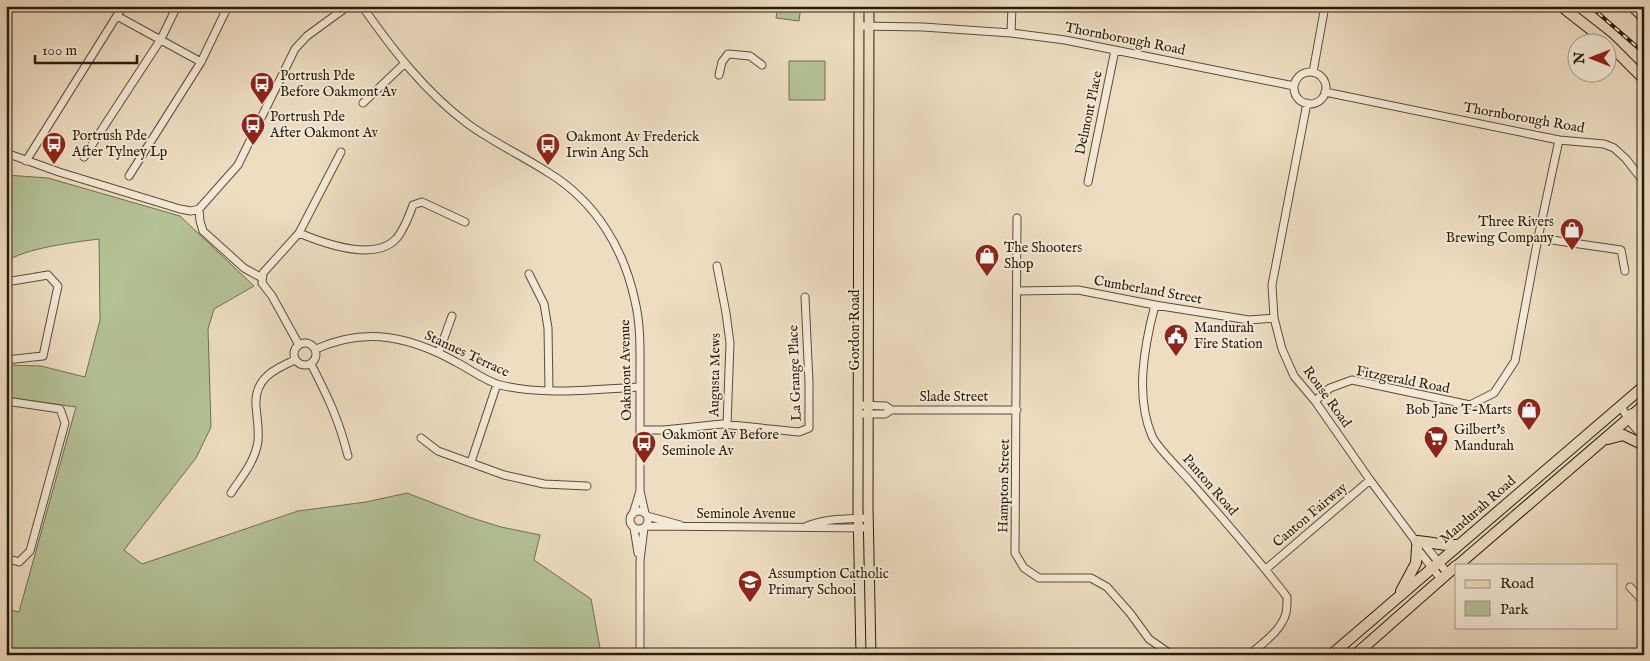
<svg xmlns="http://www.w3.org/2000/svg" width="1650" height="661" font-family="'IM FELL English',serif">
	<rect width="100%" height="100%" fill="#eeddc1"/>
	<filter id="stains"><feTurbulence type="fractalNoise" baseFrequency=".004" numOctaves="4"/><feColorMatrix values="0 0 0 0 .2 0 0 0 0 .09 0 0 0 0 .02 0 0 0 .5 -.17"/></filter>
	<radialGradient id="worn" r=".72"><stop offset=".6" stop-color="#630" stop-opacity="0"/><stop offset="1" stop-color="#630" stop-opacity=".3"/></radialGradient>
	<path fill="#b4c296" stroke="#6e7051" d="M778,6H801L799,21L776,18Z
		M789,61H825V100H789Z
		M6,175L48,178L180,216L254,286L214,309L208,329L211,427L196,458L124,550L142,564L298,511L366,502L407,493L469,517L501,527L540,535L534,560L591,599L600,648L595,655H6V609L19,612L76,407L6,397V365L41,366L85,377L100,320L99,239C76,242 24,248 6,262Z"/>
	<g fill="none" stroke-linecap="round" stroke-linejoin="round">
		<defs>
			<path id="minor" d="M362,6C393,50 425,92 468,124C494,143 523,156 549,173C596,202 624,249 635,301C641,326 640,352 640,377C640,415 640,453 640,491L645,513
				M117,16L201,62
				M859,26L923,27L1011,33L1065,40L1294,86
				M1011,33L1012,6
				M1313,72L1325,6
				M1294 88a16 16 0 1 1 32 0a16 16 0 1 1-32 0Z
				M719,75L722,62L728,54L750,56L762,65
				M1325,92L1559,140L1604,144L1614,148L1626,159L1644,182
				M363,103L404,64
				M1307,103L1272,285L1274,318L1282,349L1294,376L1315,401L1370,480L1414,539L1419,551L1441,579
				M6,153L59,172L180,209L191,211L199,209L238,165L295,49L307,36L348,6
				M84,157L161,39L177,6
				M26,161L123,6
				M129,176L201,62L228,6
				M1088,182L1115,50
				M199,209L200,221L203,231L244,268L262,278
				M1017,218L1015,553L1024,568L1039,578H1091L1107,587L1130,613L1149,639L1172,655
				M299,233C323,243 374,262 396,239C404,230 409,216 413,205L422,202L465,222
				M1538,238L1621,250L1625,271
				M717,266L726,313L730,343L727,425
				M529,274L544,304L548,328L549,390
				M6,282L48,275L58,286L43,356L6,360
				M1017,291L1078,290L1155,305L1249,320L1274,318
				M1155,305C1144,347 1135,396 1152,436C1156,446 1180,470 1189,480C1222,518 1256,556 1287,597C1287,602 1287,608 1286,613C1282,630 1262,644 1249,655
				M294 354a11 11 0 1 1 22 0a11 11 0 1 1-22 0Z
				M299,345L272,296L262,283L263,273L299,233L341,152
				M316,349C366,327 409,336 456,362C470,369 485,381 500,385C545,396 594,389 640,387
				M439,352L452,316
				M311,364C328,397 339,420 348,456
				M6,401L60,409L65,423L30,551L19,562L6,558
				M1315,401L1330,388L1352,380L1470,405L1494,393L1515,361L1538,238L1559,140
				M858,405L886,406L891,410
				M1621,406L1628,419L1644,438
				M1631,413L1644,426
				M858,414H885L891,410H1017
				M640,430H664L722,424L799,432L809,428V382L805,297
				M421,438L438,451L504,475L544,484L587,486
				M471,462L497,384
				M231,493C242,476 255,462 258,441C259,429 257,418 256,406C254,379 274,369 295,360
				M630 520a9 9 0 1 1 18 0a9 9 0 1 1-18 0Z
				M633,514L640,491
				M647,516L680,525
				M646,526L868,528
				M807,526C827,518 847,519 868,518
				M634,528L638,553
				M1419,542L1424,544L1448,574
				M1266,569L1370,480
				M1630,587L1644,602
				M640,655V560L644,528"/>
			<path id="major" d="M859,6L858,511L861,655
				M869,6L868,507L871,655"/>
			<path id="highway" d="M1561,6L1607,42
				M1632,6L1644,17
				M1608,43L1644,79
				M1608,439L1623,435L1644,445
				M1417,541C1431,542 1444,546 1458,545
				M1458,565L1644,405
				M1401,591L1416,563L1417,547
				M1331,655L1644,386
				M1355,655L1456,566"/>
		</defs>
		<use href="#minor" stroke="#5a4d39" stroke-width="9"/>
		<use href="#major" stroke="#281d0c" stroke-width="11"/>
		<use href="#highway" stroke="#281d0c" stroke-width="12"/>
		<use href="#minor" stroke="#f4e9d7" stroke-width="7"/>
		<use href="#major" stroke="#eeddc1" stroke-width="9"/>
		<use href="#highway" stroke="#eeddc1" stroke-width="10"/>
		<defs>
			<path id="rail" d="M1590,6L1644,53"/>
		</defs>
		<use href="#rail" stroke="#281d0c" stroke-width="4"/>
		<use href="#rail" stroke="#f4e9d7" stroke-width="2" stroke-dasharray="5.5" stroke-linecap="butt"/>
	</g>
	<defs>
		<symbol id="bus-pin" viewBox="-11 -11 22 30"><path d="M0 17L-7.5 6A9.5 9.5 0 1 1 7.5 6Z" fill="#8f2418" stroke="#f4e9d7"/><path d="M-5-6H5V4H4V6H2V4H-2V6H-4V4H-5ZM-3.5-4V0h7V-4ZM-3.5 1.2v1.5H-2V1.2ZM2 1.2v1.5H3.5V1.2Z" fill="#fff"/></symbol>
		<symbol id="shop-pin" viewBox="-11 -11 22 30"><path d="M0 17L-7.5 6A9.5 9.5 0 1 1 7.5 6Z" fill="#8f2418" stroke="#f4e9d7"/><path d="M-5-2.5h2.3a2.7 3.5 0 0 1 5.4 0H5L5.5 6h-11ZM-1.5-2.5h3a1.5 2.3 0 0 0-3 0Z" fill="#fff"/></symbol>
		<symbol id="civic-pin" viewBox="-11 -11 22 30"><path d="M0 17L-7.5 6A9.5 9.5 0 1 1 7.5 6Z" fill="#8f2418" stroke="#f4e9d7"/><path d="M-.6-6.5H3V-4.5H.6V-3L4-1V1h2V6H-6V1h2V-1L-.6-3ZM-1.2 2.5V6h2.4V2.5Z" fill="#fff"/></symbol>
		<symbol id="supermarket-pin" viewBox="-11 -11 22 30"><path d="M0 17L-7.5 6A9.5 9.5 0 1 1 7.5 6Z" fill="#8f2418" stroke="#f4e9d7"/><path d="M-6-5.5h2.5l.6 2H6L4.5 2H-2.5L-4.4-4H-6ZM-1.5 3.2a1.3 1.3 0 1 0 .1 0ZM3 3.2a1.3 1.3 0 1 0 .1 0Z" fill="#fff"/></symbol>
		<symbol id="school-pin" viewBox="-11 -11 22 30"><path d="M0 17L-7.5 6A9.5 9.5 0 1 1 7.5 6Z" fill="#8f2418" stroke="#f4e9d7"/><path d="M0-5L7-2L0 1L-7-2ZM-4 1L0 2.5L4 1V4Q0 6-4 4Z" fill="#fff"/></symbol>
	</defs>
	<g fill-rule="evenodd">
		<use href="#bus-pin" x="248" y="70" width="28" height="38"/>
		<use href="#bus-pin" x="239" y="111" width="28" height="38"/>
		<use href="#bus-pin" x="40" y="130" width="28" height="38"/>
		<use href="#bus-pin" x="534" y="131" width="28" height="38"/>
		<use href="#shop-pin" x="1558" y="216" width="28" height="38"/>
		<use href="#shop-pin" x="973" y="242" width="28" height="38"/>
		<use href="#civic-pin" x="1162" y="322" width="28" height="38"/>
		<use href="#shop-pin" x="1515" y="396" width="28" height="38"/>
		<use href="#supermarket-pin" x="1422" y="424" width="28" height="38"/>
		<use href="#bus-pin" x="630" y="429" width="28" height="38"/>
		<use href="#school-pin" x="736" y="568" width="28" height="38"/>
	</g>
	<g text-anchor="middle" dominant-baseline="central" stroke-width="4" stroke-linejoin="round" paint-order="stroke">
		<g font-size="14" fill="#281d0c" stroke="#f4e9d7">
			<text transform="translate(1125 39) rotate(11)">Thornborough Road</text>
			<text transform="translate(1089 113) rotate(-78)">Delmont Place</text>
			<text transform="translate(1524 118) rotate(10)">Thornborough Road</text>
			<text transform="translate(1148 290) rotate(10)">Cumberland Street</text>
			<text transform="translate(855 330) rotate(-90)">Gordon Road</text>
			<text transform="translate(467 354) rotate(25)">Stannes Terrace</text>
			<text transform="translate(626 370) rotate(-91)">Oakmont Avenue</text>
			<text transform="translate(795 373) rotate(-92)">La Grange Place</text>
			<text transform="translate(715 375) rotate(-89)">Augusta Mews</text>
			<text transform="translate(1403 380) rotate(11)">Fitzgerald Road</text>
			<text x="954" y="397">Slade Street</text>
			<text transform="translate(1327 397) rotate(54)">Rouse Road</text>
			<text transform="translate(1210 485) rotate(49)">Panton Road</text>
			<text transform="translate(1004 486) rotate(-89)">Hampton Street</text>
			<text transform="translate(1478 510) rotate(-41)">Mandurah Road</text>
			<text x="746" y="514">Seminole Avenue</text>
			<text transform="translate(1310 515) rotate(-40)">Canton Fairway</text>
		</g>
		<g font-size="14" fill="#281d0c" stroke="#f4e9d7" text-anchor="start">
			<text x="280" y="76">Portrush Pde<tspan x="280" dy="16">Before Oakmont Av</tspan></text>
			<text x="270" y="117">Portrush Pde<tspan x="270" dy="16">After Oakmont Av</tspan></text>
			<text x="72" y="136">Portrush Pde<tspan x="72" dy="16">After Tylney Lp</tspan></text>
			<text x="566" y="137">Oakmont Av Frederick<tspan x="566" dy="16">Irwin Ang Sch</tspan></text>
			<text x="1554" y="222" text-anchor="end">Three Rivers<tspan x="1554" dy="16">Brewing Company</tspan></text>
			<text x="1004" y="248">The Shooters<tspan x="1004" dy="16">Shop</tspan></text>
			<text x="1194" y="328">Mandurah<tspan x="1194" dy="16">Fire Station</tspan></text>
			<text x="1512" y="410" text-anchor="end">Bob Jane T-Marts</text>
			<text x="1454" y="430">Gilbert's<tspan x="1454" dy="16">Mandurah</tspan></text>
			<text x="662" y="435">Oakmont Av Before<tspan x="662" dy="16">Seminole Av</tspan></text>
			<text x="768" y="574">Assumption Catholic<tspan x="768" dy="16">Primary School</tspan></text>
		</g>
	</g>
	<rect width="1650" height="661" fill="none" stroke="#eeddc1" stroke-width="25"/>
	<rect x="8" y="8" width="1635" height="646" fill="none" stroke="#281d0c" stroke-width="2.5"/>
	<rect x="12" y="12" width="1625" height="636" fill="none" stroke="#281d0c"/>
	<rect x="1455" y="564" width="162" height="65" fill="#f4e9d7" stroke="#a29786"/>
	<rect x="1465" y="580" width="25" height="8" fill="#eeddc1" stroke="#a29786"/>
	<text x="1500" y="588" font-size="15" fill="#281d0c">Road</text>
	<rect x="1465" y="601" width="25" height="15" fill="#b4c296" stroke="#a29786"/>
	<text x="1500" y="614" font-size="15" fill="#281d0c">Park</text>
	<g transform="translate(1592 58) rotate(270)"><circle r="24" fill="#f4e9d7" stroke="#a29786"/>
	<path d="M0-4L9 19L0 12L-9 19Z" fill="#8f2418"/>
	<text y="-8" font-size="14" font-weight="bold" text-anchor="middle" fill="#281d0c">N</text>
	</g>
	<path d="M35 55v8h102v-8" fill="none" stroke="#281d0c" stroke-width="2.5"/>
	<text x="42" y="55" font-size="15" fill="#281d0c" stroke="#f4e9d7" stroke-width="4" paint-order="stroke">100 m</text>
	<rect width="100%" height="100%" filter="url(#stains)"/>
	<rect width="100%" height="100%" fill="url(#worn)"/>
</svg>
